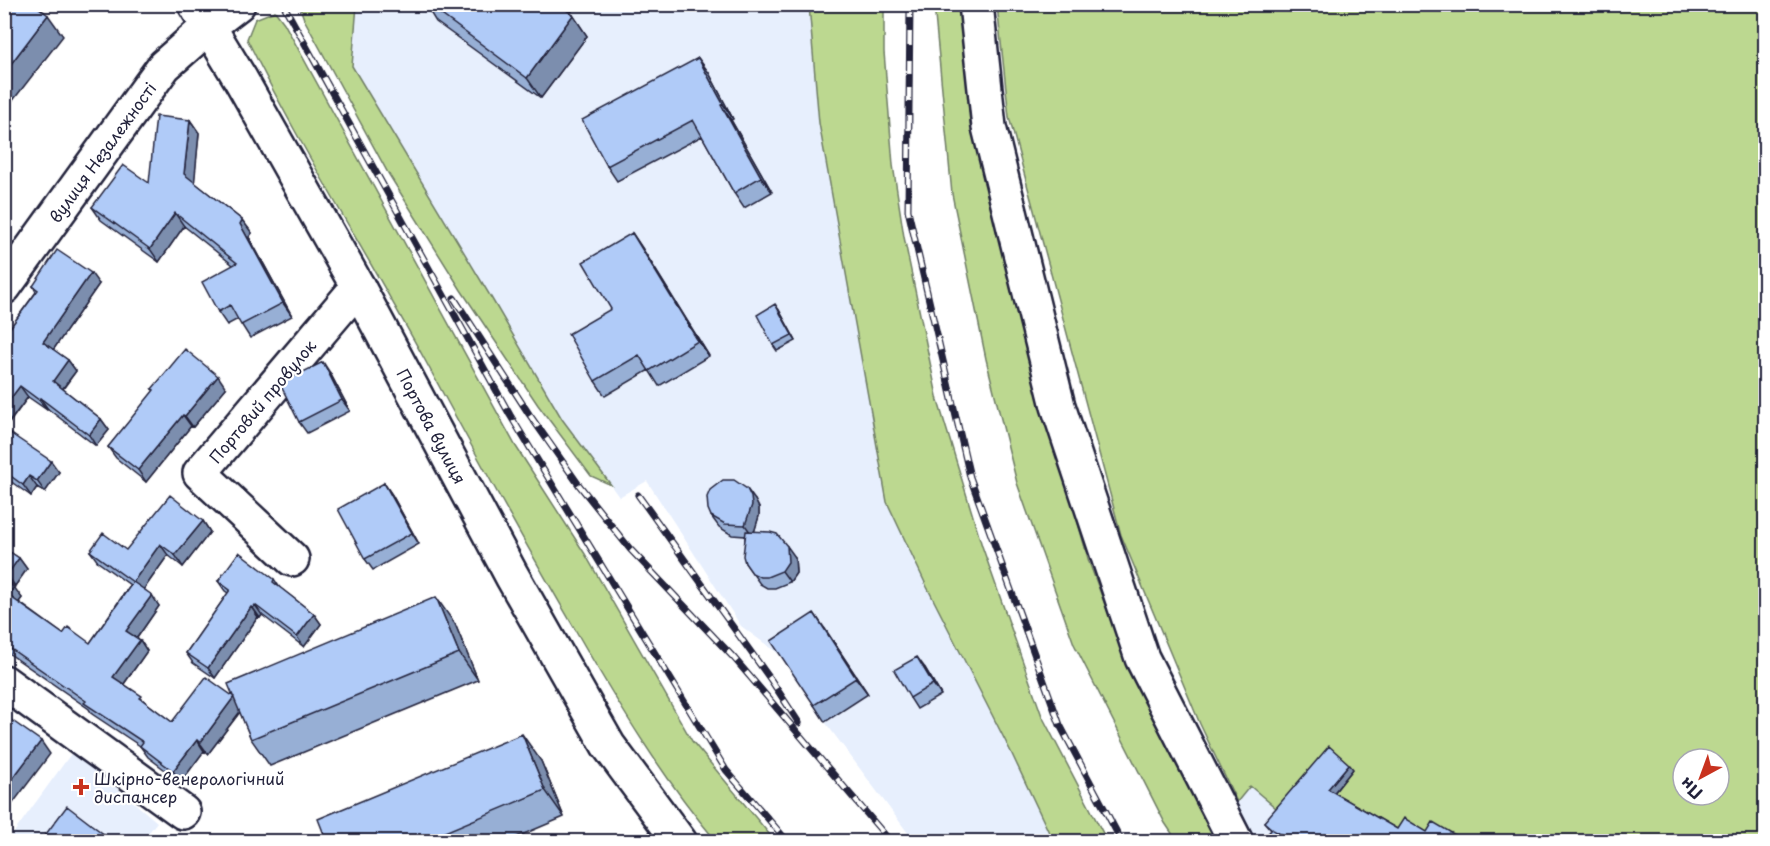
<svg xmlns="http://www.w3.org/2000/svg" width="1770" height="846" font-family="'Playpen Sans',sans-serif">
	<rect width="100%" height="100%" fill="#fff"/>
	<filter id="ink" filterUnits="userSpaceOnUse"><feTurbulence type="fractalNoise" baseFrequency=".0167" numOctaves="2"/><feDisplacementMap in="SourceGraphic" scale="12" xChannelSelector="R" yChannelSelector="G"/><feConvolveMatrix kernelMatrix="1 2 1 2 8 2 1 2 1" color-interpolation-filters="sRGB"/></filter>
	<g filter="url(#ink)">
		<path fill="#e7effd" d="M357,5H809L819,123L927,587L1011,752L1053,841H914L825,722L783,657L741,626L647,481L619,497L562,419L492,299L352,66Z
			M73,751L157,822L142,841L7,842Z
			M1250,786L1461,841H1252L1237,802Z"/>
		<path fill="#bcd890" stroke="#6f7d66" stroke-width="1.5" fill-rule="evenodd" d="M299,5H357L352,66L492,299L562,419L611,485L591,476L538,405L461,290L388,173L304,19Z
			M809,5H884V52L893,165L904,237L938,401L982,546L1042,716L1107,841H1053L1011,752L927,587L887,502L819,123Z
			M934,5H962L970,123L1035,371L1089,562L1130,671L1216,841H1177L1165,823L1074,644L1017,483L986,359L952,194Z
			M997,5H1765V841L1461,842L1401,835L1282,813L1250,786L1237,802L1200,724L1121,535L1009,117ZM1683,759H1719V795H1683Z
			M275,11L284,23L515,445L585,554L692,741L775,841H716C662,777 618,704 576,631C524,542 475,453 426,362C367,254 301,149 247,39L255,19Z"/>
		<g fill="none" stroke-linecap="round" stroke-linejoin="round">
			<defs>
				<path id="minor" d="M976,4L989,127L1058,406L1142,658L1236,842
					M4,287L164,66L208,27L238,4
					M292,559L200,473L358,287
					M4,682L183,812"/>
				<path id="major" d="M195,4L241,80L358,287L512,576L608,745L680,842"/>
			</defs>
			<use href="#minor" stroke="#22223b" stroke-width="38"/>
			<use href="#major" stroke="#22223b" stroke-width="38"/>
			<use href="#minor" stroke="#fff" stroke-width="33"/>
			<use href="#major" stroke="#fff" stroke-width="33"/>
			<defs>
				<path id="rail" d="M283,4L510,415L726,770L788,842
					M910,4L908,210L970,477L1060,725L1122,842
					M454,298L529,414L579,485L630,549L734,658L891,842
					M638,495L771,680L799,723"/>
			</defs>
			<use href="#rail" stroke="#22223b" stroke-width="7"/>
			<use href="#rail" stroke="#fff" stroke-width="4.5" stroke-dasharray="14" stroke-linecap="butt"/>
		</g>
		<path fill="#97afd5" stroke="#22223b" stroke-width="1.5" d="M425,4H577L570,13L573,15L587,36L541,98L436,22Z
			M698,58L709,73L733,119L731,120L772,192L744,208L734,193L702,136L617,181L607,166Z
			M190,120L199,133L194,182L242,220L252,233L249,237L292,316L250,338L238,319L227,325L218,312L233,265L184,226L159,262L101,220L92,207L149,183Z
			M632,233L642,248L709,356L659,386L649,370L605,396L595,381L611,309Z
			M99,284L53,350L68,360L76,371L63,389L101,419L109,430L96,446L48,409L47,410L28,397L5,429L59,472L45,492L37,487L31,496L10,481L4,490V336L36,292L33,286Z
			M779,310L796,341L777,351L773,345Z
			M330,373L350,411L307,433L299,422Z
			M226,388L193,427L191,426L146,482L116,458L108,447L154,391L152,389Z
			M384,483L392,495L419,544L373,570L365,559Z
			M755,500L759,508V516L754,532L795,557L796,573L790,582L775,588H767L760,584L745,563V536L732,535L719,527L711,516Z
			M203,521L210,532L183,567L168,555L144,589L159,606L137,638L140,640L147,651L124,684L147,703L172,722L233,697L455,624L478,680L270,766L251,739L240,712L208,754L204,751L181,782L148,757L140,746L92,714L89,709L4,650V581L22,598L19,602L63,634L90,643L130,585L98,562L90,551L126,550Z
			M4,548L19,558L27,569L15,586L4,579Z
			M274,579L280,588L314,614L321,624L304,647L262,615L260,618L258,617L215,678L193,663L186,653L228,593L225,591L218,581Z
			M825,629L868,694L825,722L814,705Z
			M925,668L941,695L917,709L910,698Z
			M541,761L564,817L505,842H327Z
			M1353,769L1334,793L1397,829L1427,832L1467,842H1288L1271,830L1264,822Z"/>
		<path fill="#7b8eae" stroke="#22223b" stroke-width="1.5" d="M554,4H577L565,20Z
			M48,15L63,36L4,112V73Z
			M573,15L587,36L541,98L527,78Z
			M698,58L709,73L733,119L723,104Z
			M721,105L731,120L772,192L761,177Z
			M190,120L199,133L194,187L184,174Z
			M175,213L184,226L159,262L150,249Z
			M242,220L252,233L249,237L292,316L283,303L240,224Z
			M632,233L642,248L709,356L698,341Z
			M91,273L99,284L51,353L43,342Z
			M775,304L779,310L796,341L792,335Z
			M68,360L76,371L60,392L53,381Z
			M323,362L330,373L350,411L342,400Z
			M218,376L226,388L193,427L185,416Z
			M20,386L28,397L4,429V407Z
			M40,398L48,409L47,410L39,400Z
			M183,415L191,426L146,482L138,470Z
			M101,419L109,430L96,446L89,435Z
			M51,461L59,472L45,492L37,481Z
			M4,473L10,481L4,490Z
			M29,476L37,487L31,496L23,485Z
			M384,483L392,495L419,544L412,533Z
			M747,489L755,500L759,508V516L753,536L745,525Z
			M203,521L210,532L183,567L175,555Z
			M160,544L168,555L141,593L133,582Z
			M787,546L795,557L796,573L790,582L782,571Z
			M19,558L27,569L15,586L7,575Z
			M14,587L22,598L16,606L8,595Z
			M152,595L159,606L134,642L126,631Z
			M436,597L455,624L478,680L459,653Z
			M255,605L262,615L260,618L253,608Z
			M251,607L258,617L215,678L208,668Z
			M814,613L825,629L868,694L856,678Z
			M314,614L321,624L304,647L297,637Z
			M140,640L147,651L121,688L113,677Z
			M917,657L925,668L941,695L933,684Z
			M234,697L242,709L208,754L200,743Z
			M522,734L541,761L564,817L545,790Z
			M197,740L204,751L181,782L173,771Z
			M41,741L50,754L4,815V790Z
			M1349,764L1353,769L1332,795L1328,789Z"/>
		<path fill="#b0cbf8" stroke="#22223b" stroke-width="1.5" d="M4,4H34L48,15L4,73Z
			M427,4H558L573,15L527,78Z
			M698,58L723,104L721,105L761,177L734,193L693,120L607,166L582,120Z
			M156,116L190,120L184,174L242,220L240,224L283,303L241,325L230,305L218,312L202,282L237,263L175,213L150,249L92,207L123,165L149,183Z
			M632,233L698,341L649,371L639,355L595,381L568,334L611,309L583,262Z
			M57,250L91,273L43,342L68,360L53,381L101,419L89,435L40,398L39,400L20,386L4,407V336L38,290L33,286Z
			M775,304L792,335L773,345L757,315Z
			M185,349L218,376L185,416L183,415L138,470L108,447L154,390L152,389Z
			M323,362L342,400L299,422L281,386L285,381Z
			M4,429L51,461L37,481L29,476L23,485L4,471Z
			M723,480H734L747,489L751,497L752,505L745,525L725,524L711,516L708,509L707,497L710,490Z
			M384,483L412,533L365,559L338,509Z
			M170,495L203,521L175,555L160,544L133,582L90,551L103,533L126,550Z
			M746,531L770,532L777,534L787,546L788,562L782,571L767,577H760L752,573L745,563L743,556Z
			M4,548L19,558L7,575L4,573Z
			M239,552L274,579L273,582L314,614L297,637L255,605L253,608L251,607L208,668L186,653L230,590L218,581Z
			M4,581L14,587L8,595L63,634L68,627L90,643L133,582L152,595L126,631L140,640L113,677L142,696L140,698L172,722L206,677L234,697L200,743L197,740L173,771L140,746L143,742L84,703L86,701L4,644Z
			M436,597L459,653L251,739L228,684Z
			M814,613L856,678L814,705L771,641Z
			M917,657L933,684L910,698L894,670Z
			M4,715L41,741L4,790Z
			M522,734L545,790L421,842H327L318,819Z
			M1329,746L1349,764L1328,789L1397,829L1404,818L1427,832L1433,822L1467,842H1294L1273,830L1285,842H1260L1272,829L1264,822Z
			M67,806L110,839L108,842H40Z"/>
	</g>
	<path fill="#c8321e" stroke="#fff" stroke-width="2" d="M78 778h6v6h6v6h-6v6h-6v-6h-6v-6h6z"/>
	<g text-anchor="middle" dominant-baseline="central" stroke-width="4.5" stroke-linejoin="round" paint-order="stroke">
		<g font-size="16" fill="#22223b" stroke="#fff">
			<text transform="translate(102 152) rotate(-54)">вулиця Незалежності</text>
			<text transform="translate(262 401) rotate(-50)">Портовий провулок</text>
			<text transform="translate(432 426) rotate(62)">Портова вулиця</text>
		</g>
		<g font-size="16" fill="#22223b" stroke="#fff" text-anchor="start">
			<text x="94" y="778">Шкірно-венерологічний<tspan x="94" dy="18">диспансер</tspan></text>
		</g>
	</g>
	<rect width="1770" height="846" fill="none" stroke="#fff" stroke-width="24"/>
	<rect x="12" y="12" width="1746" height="822" fill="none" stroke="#22223b" stroke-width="2" filter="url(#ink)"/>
	<g transform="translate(1701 777) rotate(221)"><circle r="28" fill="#ffffff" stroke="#a7a7b1" stroke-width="1.5"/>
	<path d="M0-4.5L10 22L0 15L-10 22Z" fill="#c8321e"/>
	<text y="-9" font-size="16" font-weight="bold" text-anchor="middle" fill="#22223b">Пн</text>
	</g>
</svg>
